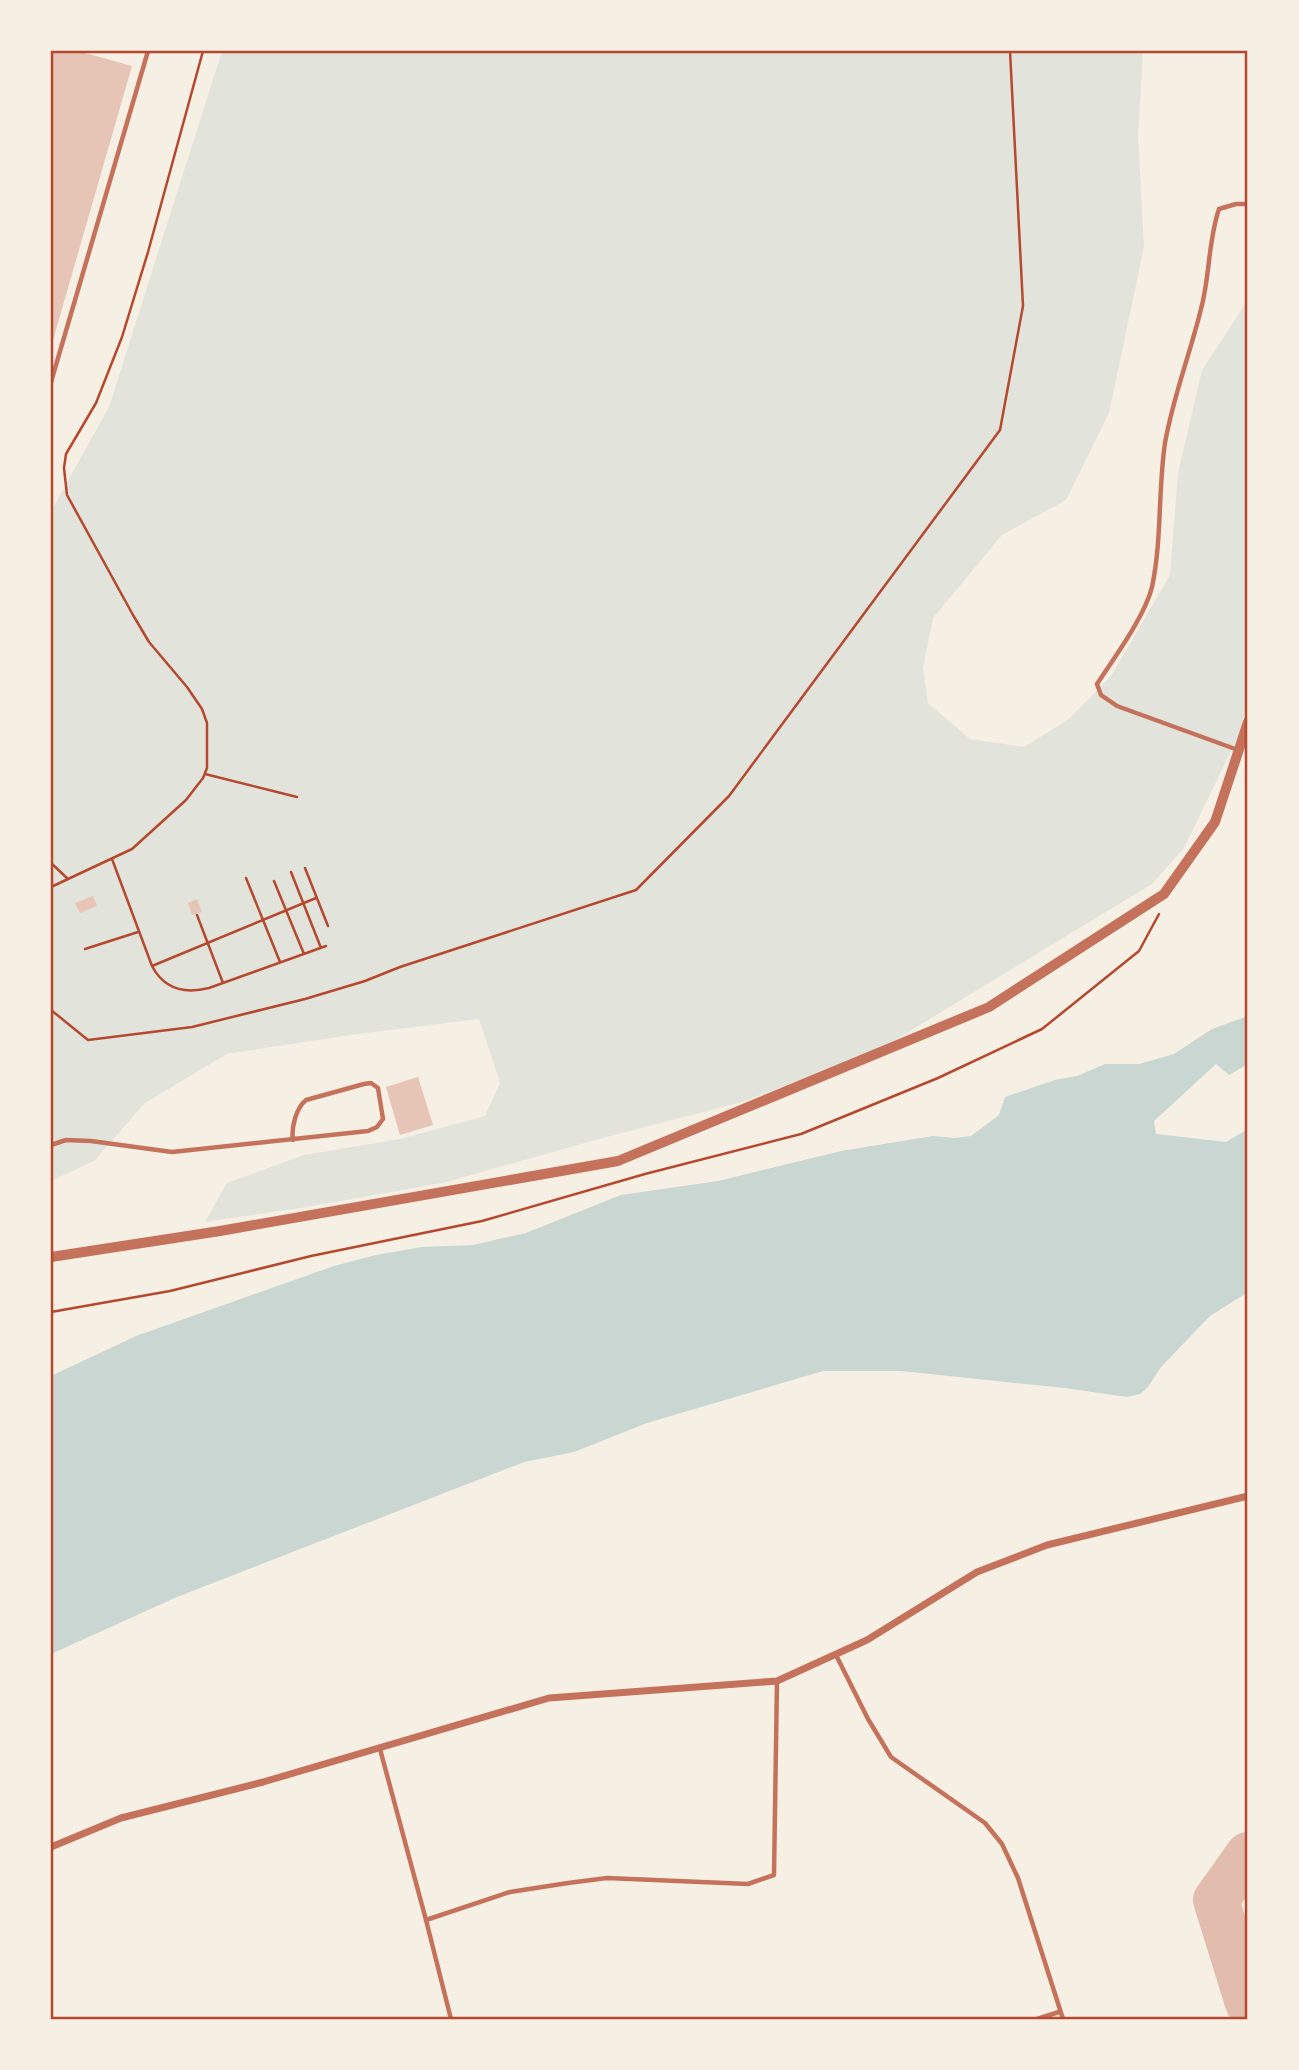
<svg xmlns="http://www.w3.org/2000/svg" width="1299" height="2070" font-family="'Roboto Condensed',sans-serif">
	<rect width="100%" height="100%" fill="#f6efe4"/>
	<path fill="#e2e4dc" d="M222,51H1143L1138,137L1144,247L1109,413L1066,500L1002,535L933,618L923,668L928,703L970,739L1024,747L1069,719L1111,676L1170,575L1178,473L1202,370L1248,300V706L1246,720L1184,848L1152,884L877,1051L742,1102L595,1140L447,1182L307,1207L205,1222L227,1183L304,1155L400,1139L485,1116L500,1083L479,1019L350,1035L227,1054L145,1103L94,1161L51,1181V511L109,407Z"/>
	<path fill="#c9d6d2" d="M1248,1016V1064L1229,1075L1216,1064L1154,1121L1156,1134L1226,1142L1248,1129V1292L1210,1316L1161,1367L1148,1387L1140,1394L1127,1397L1065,1388L901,1371H823L647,1423L574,1452L524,1462L177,1597L51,1654V1376L136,1336L334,1266L376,1255L422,1247L473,1245L526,1233L621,1195L718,1181L841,1151L933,1136L954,1138L971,1136L999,1115L1005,1097L1055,1080L1077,1076L1105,1064H1139L1174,1054L1212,1029Z"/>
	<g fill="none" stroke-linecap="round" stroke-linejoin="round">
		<path stroke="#e2bdae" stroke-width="46" d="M1248,1855L1216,1900L1248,2003"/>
	</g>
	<path fill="#e6c5b7" d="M51,51H78L132,66L51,347Z
		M93,896L97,906L80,913L75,903Z
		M197,899L202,912L192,915L188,903Z
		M418,1077L433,1125L400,1135L386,1087Z"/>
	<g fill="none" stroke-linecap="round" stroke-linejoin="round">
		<path stroke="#b5482f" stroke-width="2.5" d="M205,774L297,797
			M112,859L152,966C164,989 185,994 209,988L326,946
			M51,863L68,879
			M305,868L328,926
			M291,872L321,948
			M246,878L280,962
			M274,881L304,954
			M51,887L132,849L186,800L203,778L207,768V723L202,709L187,687L149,642L133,615L67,495L64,468L66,454L96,403L122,337L148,252L203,51
			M197,915L223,983
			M85,949L138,932
			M152,966L316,898
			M51,1010L88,1040L192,1027L305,999L365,981L400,967L636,890L729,796L1000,430L1023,306L1010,51
			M51,1312L170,1291L311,1256L482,1221L645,1174L801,1134L938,1078L1042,1029L1139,951L1159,914"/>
		<path stroke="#c5725c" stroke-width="4.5" d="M51,382L148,51
			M1238,750L1117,706L1101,695L1097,684C1114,658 1145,616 1152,587C1162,540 1158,490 1165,443C1173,397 1190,354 1201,309C1210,276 1208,241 1219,209L1236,204H1248
			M51,1145L66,1140L91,1141L172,1152L368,1131L377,1127L383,1119L378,1088L371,1083L364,1084L306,1100C296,1108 291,1128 293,1140
			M836,1655L868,1719L891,1757L985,1823L1002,1844L1018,1878L1063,2019
			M380,1749L426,1920
			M451,2019L426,1920L510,1892L568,1883L607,1878L748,1884L774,1875L777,1681
			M1037,2019L1059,2012"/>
		<path stroke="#c5725c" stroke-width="7" d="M51,1847L121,1818L263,1782L549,1698L777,1681L867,1640L977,1572L1047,1545L1248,1496"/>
		<path stroke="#c5725c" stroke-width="10" d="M51,1257L220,1231L618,1161L989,1007L1164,894L1215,822L1248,722"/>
	</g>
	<rect width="1299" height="2070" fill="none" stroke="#f6efe4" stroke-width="105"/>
	<rect x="52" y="52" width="1194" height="1966" fill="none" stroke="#b5482f" stroke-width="2.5"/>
</svg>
